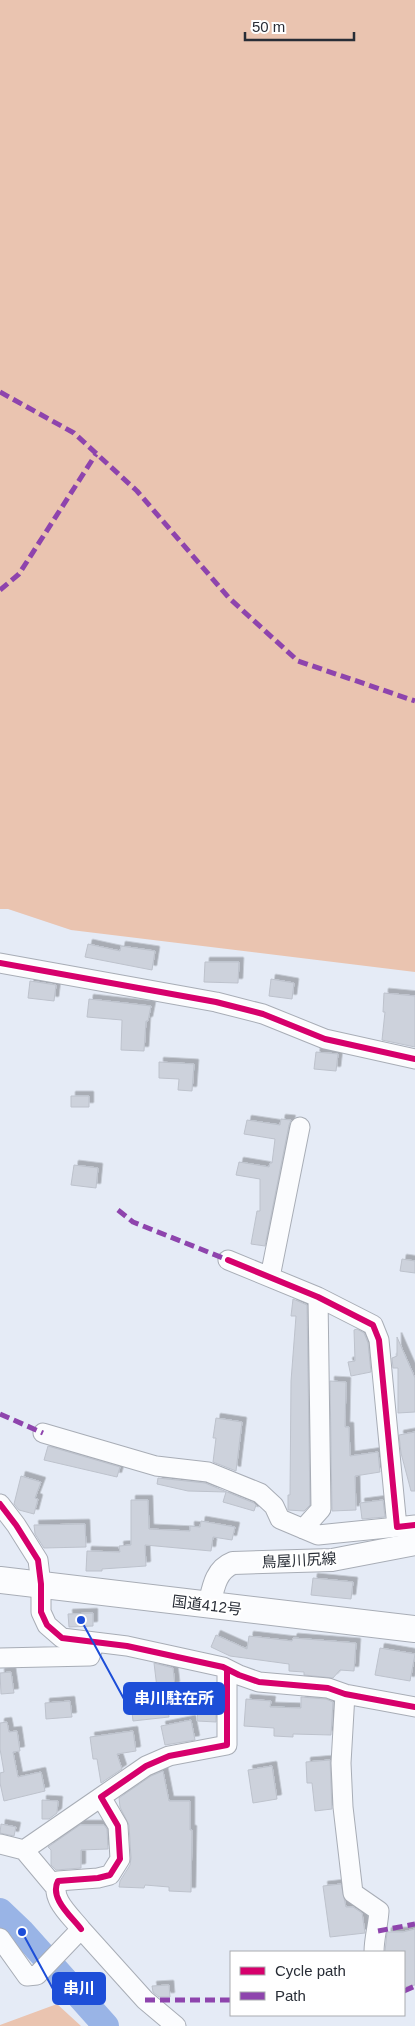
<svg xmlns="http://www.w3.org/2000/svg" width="415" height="2026" font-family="Arial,'Noto Sans JP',sans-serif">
	<defs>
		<filter id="shadow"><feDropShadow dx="4.5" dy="-4.5" stdDeviation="0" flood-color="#0004"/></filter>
	</defs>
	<rect width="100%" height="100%" fill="#e5ebf6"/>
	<path fill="#eac4b0" d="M0,0H415V972L71,930L8,909H0Z
		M57,2004L81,2026H0V2025Z"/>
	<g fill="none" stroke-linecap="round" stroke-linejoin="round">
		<path stroke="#99b4e6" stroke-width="26" d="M0,1911L22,1932L106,2026"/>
	</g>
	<path fill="#cdd2dc" stroke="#bdc2cc" filter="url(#shadow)" d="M88,944L120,951L121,946L155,951L152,970L85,957Z
		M205,962H239L238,983L204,982Z
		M271,979L294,983L292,999L269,996Z
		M30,981L56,985L54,1001L28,998Z
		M384,993L415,996V1047L382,1040L385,1012H383Z
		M89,999L151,1006L148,1021H146L144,1051L121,1050L122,1020L87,1017Z
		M316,1052L338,1054L336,1071L314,1069Z
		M159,1062L194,1064L192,1091L178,1090L179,1079L159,1078Z
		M71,1096H89V1107H71Z
		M281,1119L291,1120L289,1125L265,1246L251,1244L257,1211H260V1179L236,1175L239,1162L269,1167L270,1163H272L275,1139L244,1134L247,1120L280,1125Z
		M74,1165L98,1168L96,1188L71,1185Z
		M402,1259L415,1261V1273L400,1271Z
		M293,1299L307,1305L310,1505L304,1511L288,1510V1495H290L291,1381L296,1316H291Z
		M357,1329L364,1333L368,1343L371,1372L351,1376L348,1362L355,1361L354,1330Z
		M397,1337L415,1378V1412L398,1413V1368H393L392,1358L397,1356Z
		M330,1381L346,1382L345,1427H349L350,1456L378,1452L380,1472L355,1476L356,1510L332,1511Z
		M216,1418L242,1422L236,1471L213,1462L216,1438H213Z
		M415,1432V1491H411L401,1453L399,1435Z
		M48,1446L120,1467L117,1477L44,1460Z
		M21,1476L41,1482L35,1498L38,1499L34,1514L19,1510L14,1504Z
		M158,1478L205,1483L254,1503L256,1505L254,1511L223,1502L226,1492L188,1491L157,1484Z
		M131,1500H148L149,1529L190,1531V1526L200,1527L201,1521L235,1527L232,1540L213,1537L211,1551L145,1545L146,1566L102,1569V1571H86L87,1551L120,1552L119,1546L131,1545Z
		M383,1500L385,1517L362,1519L360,1503Z
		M85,1524L86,1547L44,1548L35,1534L34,1525Z
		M313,1578L353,1582L351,1599L311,1595Z
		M93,1613V1626L69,1627L68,1614Z
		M216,1635L247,1649L249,1636L292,1641L293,1638L356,1643L354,1671L340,1670L333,1678L304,1675V1672L289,1671V1664L230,1656L211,1647Z
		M380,1648L415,1654L410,1681L375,1675Z
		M154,1663L173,1668L175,1686L157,1688Z
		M11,1672L14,1693L1,1694L0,1673Z
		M166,1692L169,1717L133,1721L130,1696Z
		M301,1697L326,1699L333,1702L331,1735L293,1734V1737L274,1736V1728L244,1726L246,1699L271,1701L270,1707L301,1708Z
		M70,1701L72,1717L46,1719L45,1703Z
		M198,1705L216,1706V1722L197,1721Z
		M191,1720L195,1740L165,1745L161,1726Z
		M7,1722L9,1732L17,1731L20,1751L13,1752L18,1777L41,1772L45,1791L4,1801L0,1783V1773L4,1772L0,1749V1723Z
		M133,1731L136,1751L117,1754L122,1769L101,1783L97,1759H93L90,1737Z
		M330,1760L332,1809L315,1811L312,1783H307L306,1762Z
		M272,1766L277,1799L253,1803L248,1770Z
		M163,1771L169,1801H190V1830H192L191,1892L169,1891V1887L145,1885L144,1888L119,1887L120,1881L130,1865L131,1858L129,1825L120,1807L119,1798L151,1776Z
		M42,1800L58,1801L57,1813L49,1819H42Z
		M1,1824L16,1827L14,1836L0,1833Z
		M80,1825H104L107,1829L108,1849L81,1850V1868L56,1870L51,1865V1850L48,1847Z
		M341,1884L346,1907H353L362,1913L365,1933L330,1937L323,1886Z
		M415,1929V1985L404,1987V1952H385L387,1932H403Z
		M169,1985L170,1997H159L153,1992L152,1986Z"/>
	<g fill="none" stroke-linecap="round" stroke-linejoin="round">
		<defs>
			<path id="minor" d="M0,963L216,1002L263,1014L325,1039L415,1059
				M228,1260L318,1297L373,1325L379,1340L397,1527L415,1525
				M270,1277L300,1127
				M43,1433L156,1466L208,1472L260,1493L274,1506L280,1519L318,1535L397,1527
				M0,1504L16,1525L38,1560L41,1584V1612L47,1625L62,1638L127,1646L223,1667L239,1675L259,1682L328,1688L345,1694L415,1707
				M303,1529L321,1509L318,1297
				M0,1658L90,1656L95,1642
				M345,1694L341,1763L343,1807L353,1893L379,1911C378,1926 374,1938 374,1952
				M0,1844L24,1850L55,1887
				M24,1850L101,1797
				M81,1929C71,1916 49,1898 58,1881L98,1878L110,1875L120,1859L118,1826L101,1797L146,1766L169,1756L227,1745V1669
				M0,1938L27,1976L37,1975L81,1929L145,2000L176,2026"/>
			<path id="major" d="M209,1606C213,1589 215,1570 233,1563L332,1560L415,1544"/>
			<path id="highway" d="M0,1580L415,1629"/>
		</defs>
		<use href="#minor" stroke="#a8adb6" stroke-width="21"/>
		<use href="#major" stroke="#a8adb6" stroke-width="24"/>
		<use href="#highway" stroke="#a8adb6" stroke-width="28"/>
		<use href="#minor" stroke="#fbfcfe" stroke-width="19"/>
		<use href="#major" stroke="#fbfcfe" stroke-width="22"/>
		<use href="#highway" stroke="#fbfcfe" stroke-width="26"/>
		<path stroke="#8e44ad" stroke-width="5" stroke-dasharray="10 5" stroke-linecap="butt" d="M0,392L74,433L137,491L229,598L298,661L415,701
			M0,590L19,574L96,454
			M118,1210L133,1222L228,1260
			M0,1414L43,1433
			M378,1931L415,1924
			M404,1991L415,1986
			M145,2000H231"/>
		<defs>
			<path id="cycleway" d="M0,963L216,1002L263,1014L325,1039L415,1059
				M228,1260L318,1297L373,1325L379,1340L397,1527L415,1525
				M0,1504L16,1525L38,1560L41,1584V1612L47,1625L62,1638L127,1646L223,1667L239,1675L259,1682L328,1688L345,1694L415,1707
				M81,1929C71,1916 49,1898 58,1881L98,1878L110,1875L120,1859L118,1826L101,1797L146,1766L169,1756L227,1745V1669"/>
		</defs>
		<use href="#cycleway" stroke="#fff" stroke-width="9"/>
		<use href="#cycleway" stroke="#d6006c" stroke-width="6"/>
	</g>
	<g text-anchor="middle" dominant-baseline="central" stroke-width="4.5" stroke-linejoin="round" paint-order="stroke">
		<g font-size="15" fill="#282d36" stroke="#fff">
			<text transform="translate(299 1560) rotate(-3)">鳥屋川尻線</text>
			<text transform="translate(207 1605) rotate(7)">国道412号</text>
		</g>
	</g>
	<path fill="none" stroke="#1d4ed8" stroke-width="2" d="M81 1620L124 1699M22 1932L53 1989"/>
	<g fill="#1d4ed8" stroke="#fff" stroke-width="2">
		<circle cx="81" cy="1620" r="5"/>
		<circle cx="22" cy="1932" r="5"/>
	</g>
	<g fill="#1d4ed8" stroke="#1d4ed8" stroke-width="2">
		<rect x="124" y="1683" width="100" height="31" rx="5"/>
		<rect x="53" y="1973" width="52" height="31" rx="5"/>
	</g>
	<g font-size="16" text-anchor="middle" font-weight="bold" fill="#fff">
		<text x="174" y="1704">串川駐在所</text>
		<text x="79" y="1994">串川</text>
	</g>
	<rect x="230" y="1951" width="175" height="65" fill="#ffffff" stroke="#a9abaf"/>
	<rect x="240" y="1967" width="25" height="8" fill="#d6006c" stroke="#a9abaf"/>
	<text x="275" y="1976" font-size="15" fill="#282d36">Cycle path</text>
	<rect x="240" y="1992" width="25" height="8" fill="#8e44ad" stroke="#a9abaf"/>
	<text x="275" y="2001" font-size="15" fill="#282d36">Path</text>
	<path d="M245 32v8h109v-8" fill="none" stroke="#282d36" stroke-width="2.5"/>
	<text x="252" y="32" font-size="15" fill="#282d36" stroke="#ffffff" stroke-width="4" paint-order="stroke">50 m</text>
</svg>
